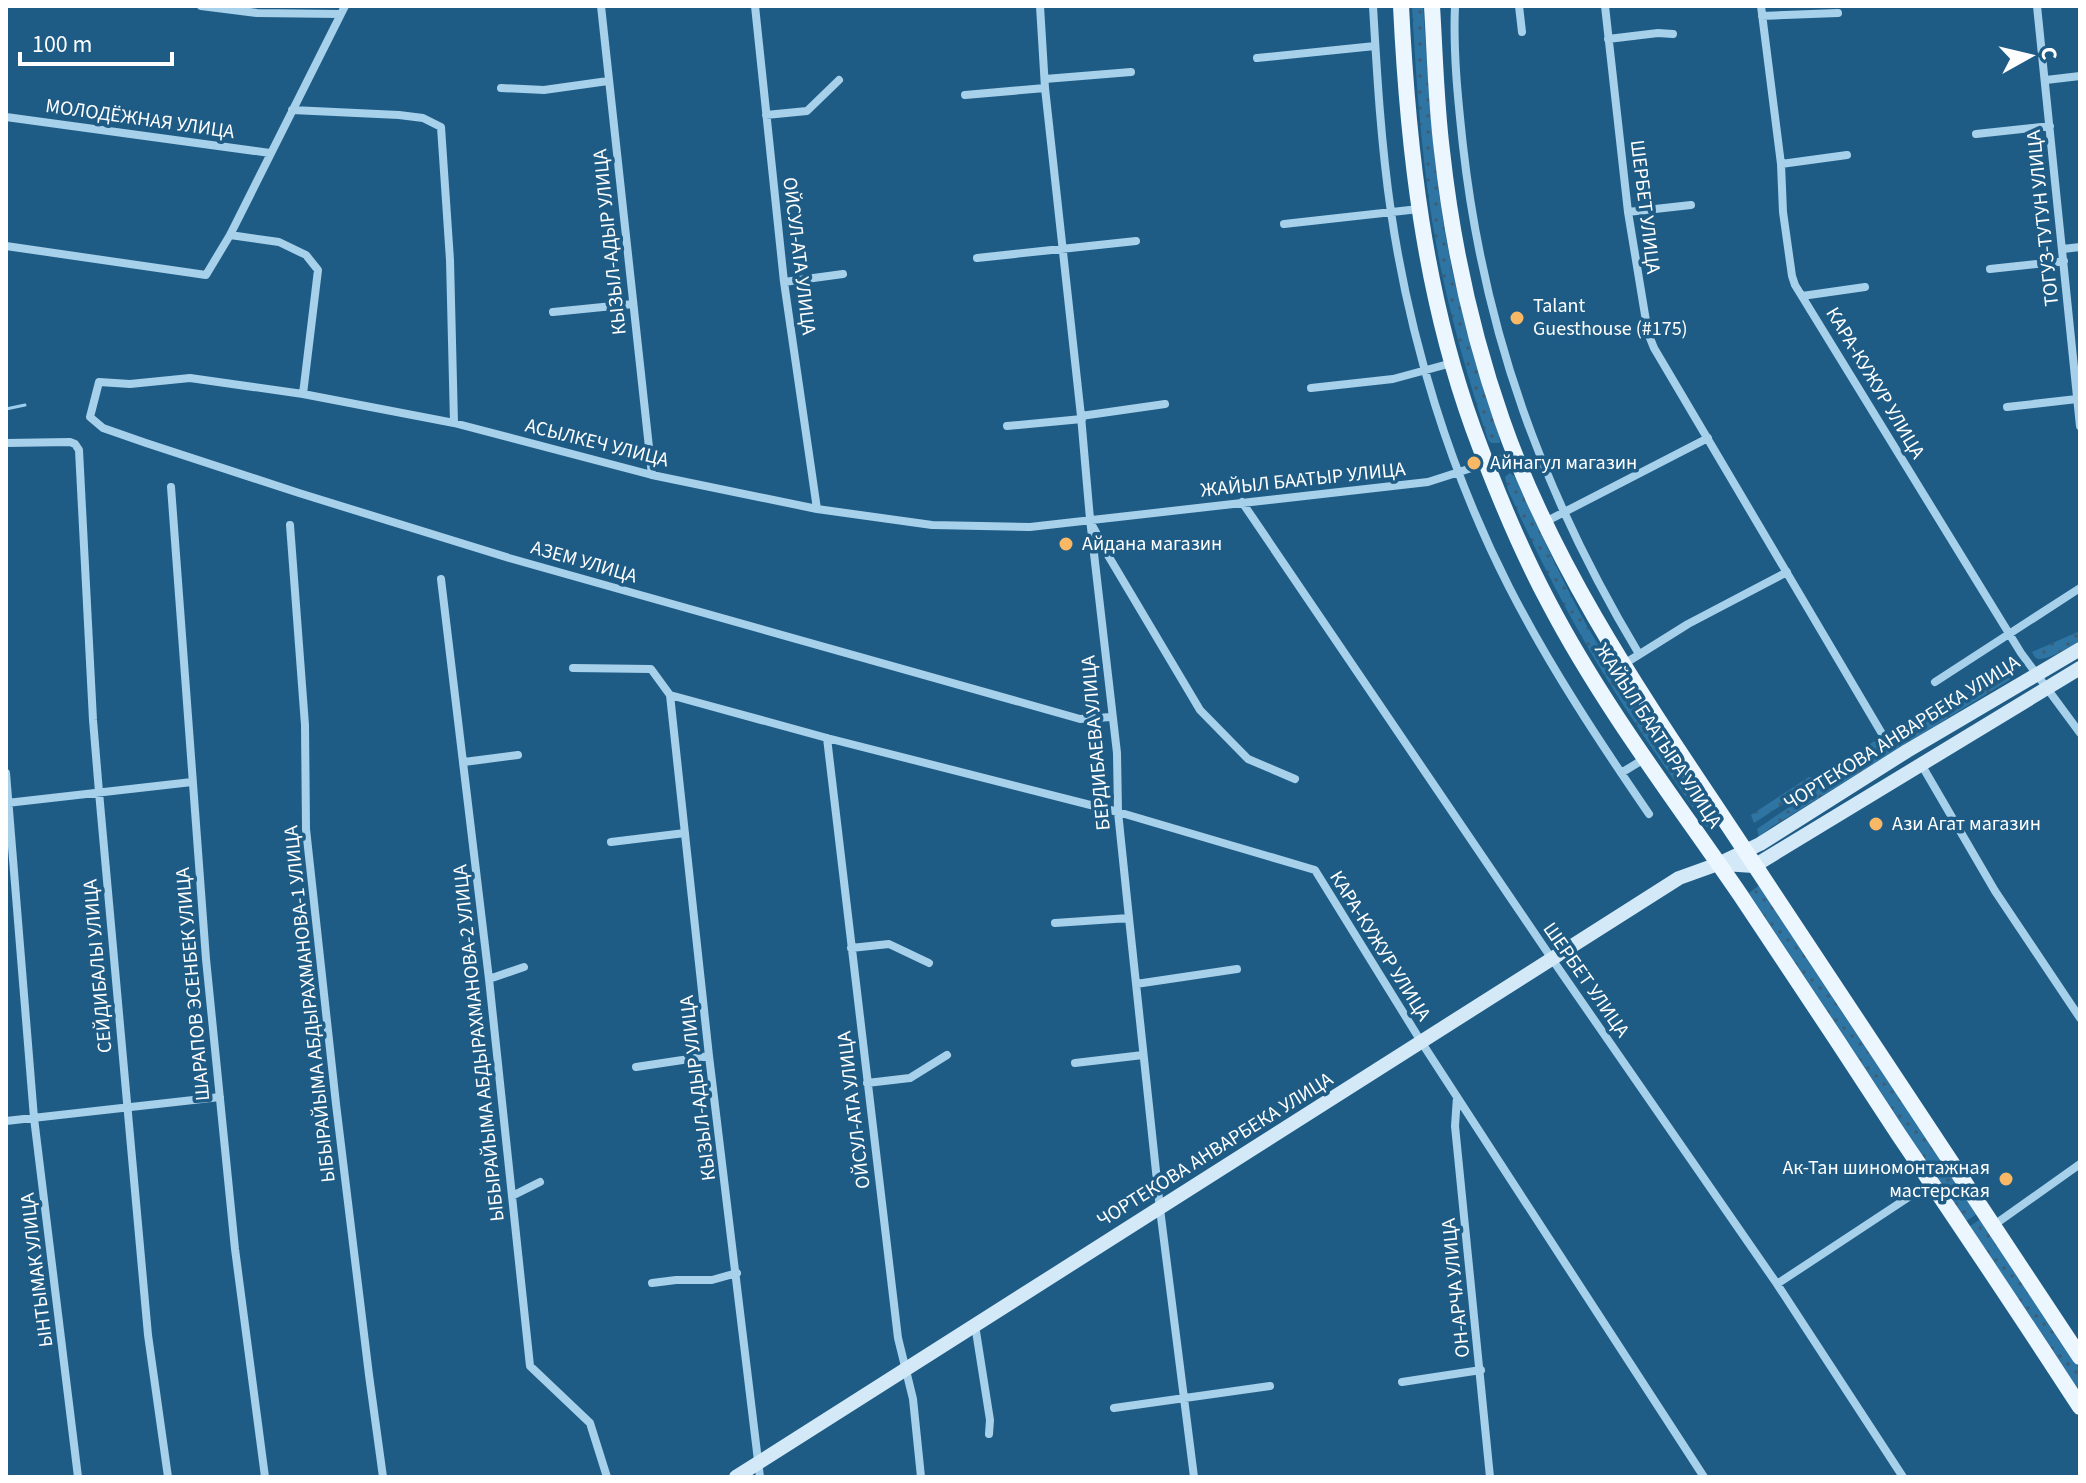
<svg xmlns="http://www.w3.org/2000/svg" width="2086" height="1483" font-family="'Source Sans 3',sans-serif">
	<defs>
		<pattern id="grass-dots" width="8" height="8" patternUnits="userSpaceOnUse" patternTransform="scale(2)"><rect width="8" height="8" fill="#2f75a3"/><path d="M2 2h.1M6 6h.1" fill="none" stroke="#3f5e73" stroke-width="1.8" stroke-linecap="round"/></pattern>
	</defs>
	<rect width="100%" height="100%" fill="#1e5c86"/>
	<path fill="url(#grass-dots)" d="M1412,6H1423C1428,76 1431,145 1442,214C1453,290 1475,362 1499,434L1500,443H1491L1488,440C1470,384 1453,327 1441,269C1423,182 1417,94 1412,6Z
		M1510,473L1515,477C1541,533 1565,589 1597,643C1633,705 1675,763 1716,822L1707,828C1666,768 1622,707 1586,644C1557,594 1532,543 1508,490L1505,477Z
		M2080,631V641C2071,646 2044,663 2036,658C2034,656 2033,654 2032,652Z
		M2007,666L2014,677L1773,826L1759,836L1757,829L1801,799L1828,772L1887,744L1926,711L1940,702L1974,691Z
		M1809,777L1813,778L1797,795L1754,823L1751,815Z
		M1760,885L1977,1214L1966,1221L1749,893Z
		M1981,1219L2080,1369V1394L1970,1226Z"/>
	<path fill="#2f75a3" d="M1903,724L1906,728L1887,744L1859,757L1858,751Z"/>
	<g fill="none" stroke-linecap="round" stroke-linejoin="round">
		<path stroke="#9bcdec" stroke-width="3" d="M6,409L25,405"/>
		<path stroke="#a7d0ea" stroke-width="8" d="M201,6L257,13L340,14
			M601,6L652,475
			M755,6L784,282L817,509
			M1040,6L1045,88L1081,416L1090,519L1117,753L1118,812L1129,918L1160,1209L1194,1477
			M1373,6C1377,75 1381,144 1391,212C1410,341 1450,471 1509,587C1550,667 1599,741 1649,814
			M1455,6C1453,53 1458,100 1463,146C1484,332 1543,494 1639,654
			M1519,6L1522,32
			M1605,6L1628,212L1648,333L1654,348L1881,732
			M1761,6L1781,164L1783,212L1792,276L1795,285L2021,653L2080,733
			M2037,6L2080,426
			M1762,16L1838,13
			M1608,39L1658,33L1673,34
			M1257,58L1375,46
			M1045,79L1131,72
			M2046,80L2080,76
			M501,88L544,90L608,81
			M965,95L1045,88
			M292,110L399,115L423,118L441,127L450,260L454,423
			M766,115L807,111L839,80
			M6,117L270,153
			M1976,134L2050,126
			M1781,164L1847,155
			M1628,212L1691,205
			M1284,224L1419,209
			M230,235L279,242L306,255L318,270L303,394
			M6,246L206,275L230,235L345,6
			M2063,249L2080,247
			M977,258L1136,241
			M1990,269L2064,261
			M784,282L843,274
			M1802,296L1865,287
			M553,312L633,304
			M1311,388L1393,379L1452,363
			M2007,407L2077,399
			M1081,416L1165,404
			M1007,426L1082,419
			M6,443L70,442L75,444L79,450L93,720L99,792L148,1335L168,1477
			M171,487L206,959L235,1249L265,1477
			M1242,502L1552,959L1777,1284L1903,1477
			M1545,522L1708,438
			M290,525L305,725L306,829L336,1104L369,1375L383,1477
			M1093,527L1109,557L1200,710L1248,759L1295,779
			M441,579L489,979L530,1366L590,1423L607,1477
			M1624,664L1688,624L1787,572
			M573,668L651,669L670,695
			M1935,682L2080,588
			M670,695L827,738L1118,812L1315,870L1422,1043L1704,1477
			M670,695L709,1056L760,1477
			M1111,717L1080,719L509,558L299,493L146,443L103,428L90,417L99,382L130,384L190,378L303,394L454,423L652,475L817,509L932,525L1030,527L1428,482L1515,454
			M827,738L898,1338L913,1399L921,1477
			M464,762L518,755
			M1921,764L1995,891L2080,1018
			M6,773L34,1118L78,1477
			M1621,773L1644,759
			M7,803L192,782
			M611,842L685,833
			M1055,923L1129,918
			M851,948L889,944L929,963
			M489,979L524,967
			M1136,984L1237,969
			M1075,1063L1143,1055
			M636,1067L709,1056
			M867,1083L910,1078L947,1055
			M1457,1097L1455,1126L1490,1477
			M6,1121L220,1097
			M512,1196L540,1182
			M1994,1225L2080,1164
			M652,1283L676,1280H712L737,1273
			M1777,1284L1930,1183
			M975,1325L990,1420L989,1434
			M1402,1382L1481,1370
			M1114,1408L1270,1386"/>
		<path stroke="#d3e9f8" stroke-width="14" d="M1723,864L1754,866L2080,668
			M736,1477L1679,878L1718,864L1760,844L1907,751L2080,649"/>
		<path stroke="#ebf6fe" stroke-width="16" d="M1401,6C1408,149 1424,292 1473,428C1495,488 1519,547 1549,603C1603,706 1675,800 1741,896C1794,975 1847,1055 1899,1135C1960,1225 2021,1316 2080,1407
			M1432,6C1435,54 1436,103 1442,151C1452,242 1472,334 1502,420C1557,578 1655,714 1746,852C1857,1021 1969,1188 2080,1357"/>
	</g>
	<g fill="#f9b866" stroke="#1e5c86" stroke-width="3">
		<circle cx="1517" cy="318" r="8"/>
		<circle cx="1474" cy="463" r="8"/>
		<circle cx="1066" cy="544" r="8"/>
		<circle cx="1876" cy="824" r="8"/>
		<circle cx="2006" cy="1179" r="8"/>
	</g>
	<g text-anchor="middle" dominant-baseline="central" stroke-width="7" stroke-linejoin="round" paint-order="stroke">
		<g font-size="20" fill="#fff" stroke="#1e5c86">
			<text transform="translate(140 119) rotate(8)">МОЛОДЁЖНАЯ УЛИЦА</text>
			<text transform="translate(1645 207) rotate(83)">ШЕРБЕТ УЛИЦА</text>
			<text transform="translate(2043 218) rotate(-96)">ТОГУЗ-ТУТУН УЛИЦА</text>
			<text transform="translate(610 242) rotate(-96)">КЫЗЫЛ-АДЫР УЛИЦА</text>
			<text transform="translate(799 256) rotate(83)">ОЙСУЛ-АТА УЛИЦА</text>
			<text transform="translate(1875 383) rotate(59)">КАРА-КУЖУР УЛИЦА</text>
			<text transform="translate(597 443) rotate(14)">АСЫЛКЕЧ УЛИЦА</text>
			<text transform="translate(1303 480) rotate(-6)">ЖАЙЫЛ БААТЫР УЛИЦА</text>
			<text transform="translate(584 562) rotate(16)">АЗЕМ УЛИЦА</text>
			<text transform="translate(1902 733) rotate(-32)">ЧОРТЕКОВА АНВАРБЕКА УЛИЦА</text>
			<text transform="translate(1658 736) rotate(57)">ЖАЙЫЛ БААТЫРА УЛИЦА</text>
			<text transform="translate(1096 743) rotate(-95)">БЕРДИБАЕВА УЛИЦА</text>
			<text transform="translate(1380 946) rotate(58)">КАРА-КУЖУР УЛИЦА</text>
			<text transform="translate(98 966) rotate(-95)">СЕЙДИБАЛЫ УЛИЦА</text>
			<text transform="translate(1586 980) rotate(55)">ШЕРБЕТ УЛИЦА</text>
			<text transform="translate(193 984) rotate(-95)">ШАРАПОВ ЭСЕНБЕК УЛИЦА</text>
			<text transform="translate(310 1004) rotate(-96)">ЫБЫРАЙЫМА АБДЫРАХМАНОВА-1 УЛИЦА</text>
			<text transform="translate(479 1043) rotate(-96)">ЫБЫРАЙЫМА АБДЫРАХМАНОВА-2 УЛИЦА</text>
			<text transform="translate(698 1088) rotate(-97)">КЫЗЫЛ-АДЫР УЛИЦА</text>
			<text transform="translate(854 1110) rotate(-97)">ОЙСУЛ-АТА УЛИЦА</text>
			<text transform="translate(1215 1150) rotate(-32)">ЧОРТЕКОВА АНВАРБЕКА УЛИЦА</text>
			<text transform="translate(37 1270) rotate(-97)">ЫНТЫМАК УЛИЦА</text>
			<text transform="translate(1456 1288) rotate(-96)">ОН-АРЧА УЛИЦА</text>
		</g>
		<g font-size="20" fill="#fff" stroke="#1e5c86" text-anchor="start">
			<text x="1533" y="306">Talant<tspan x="1533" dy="23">Guesthouse (#175)</tspan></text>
			<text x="1490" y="463">Айнагул магазин</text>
			<text x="1082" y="544">Айдана магазин</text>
			<text x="1892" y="824">Ази Агат магазин</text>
			<text x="1990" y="1168" text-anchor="end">Ак-Тан шиномонтажная<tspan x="1990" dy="23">мастерская</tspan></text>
		</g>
	</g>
	<rect width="2086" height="1483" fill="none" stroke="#ffffff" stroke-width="16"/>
	<g transform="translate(2030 56) rotate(82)" stroke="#1e5c86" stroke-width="6" paint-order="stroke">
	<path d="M0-6L14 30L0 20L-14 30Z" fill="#ffffff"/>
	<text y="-12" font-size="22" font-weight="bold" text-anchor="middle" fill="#ffffff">С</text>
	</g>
	<path d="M20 52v12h152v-12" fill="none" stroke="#ffffff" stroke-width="4"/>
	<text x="32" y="52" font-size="24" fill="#ffffff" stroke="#1e5c86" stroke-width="6" paint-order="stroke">100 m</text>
</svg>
